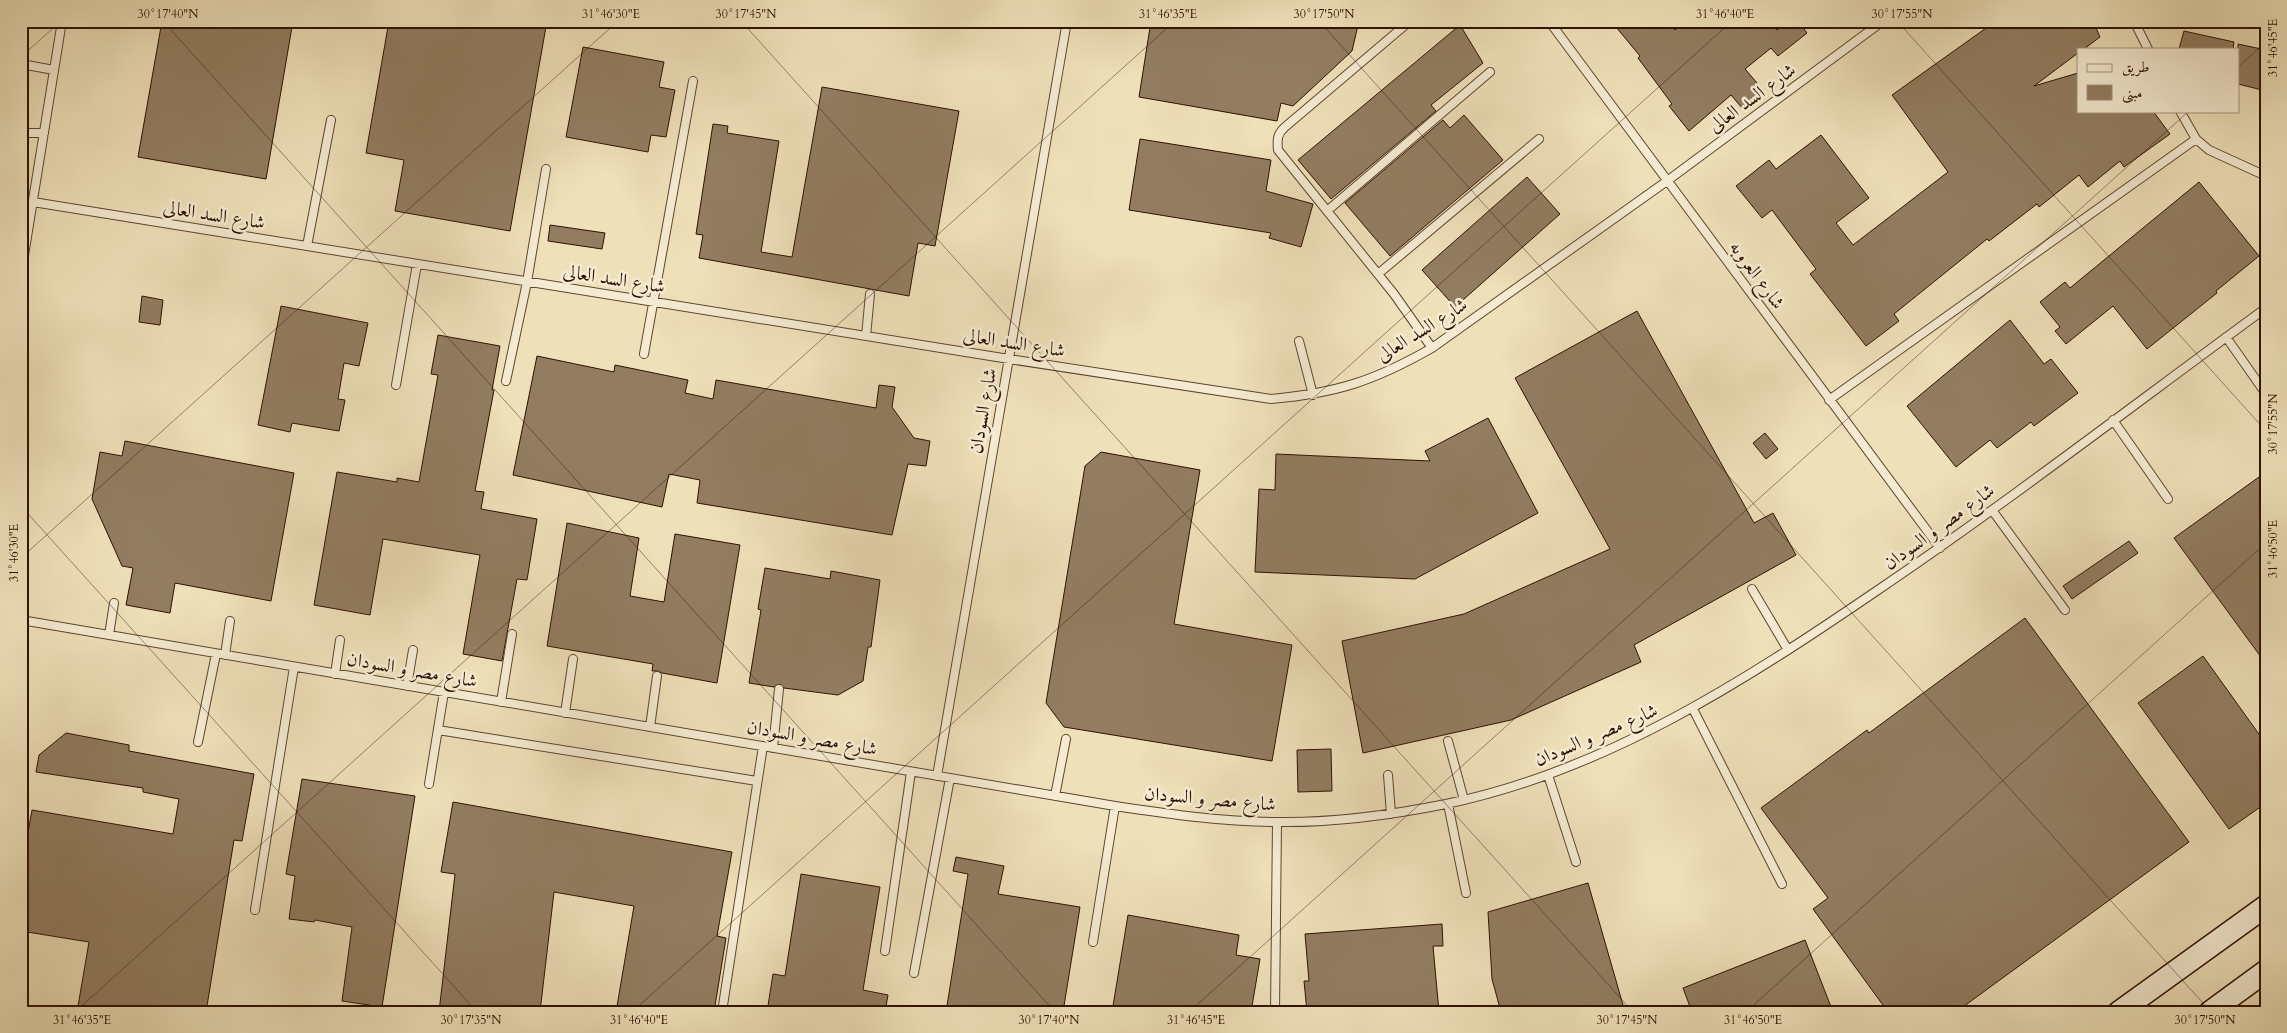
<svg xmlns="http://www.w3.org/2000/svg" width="2287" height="1033" font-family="Cardo,Amiri,serif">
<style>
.building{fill:#927d61;stroke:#2f1102}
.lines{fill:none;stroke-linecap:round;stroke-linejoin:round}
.lane-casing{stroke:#5f4530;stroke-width:10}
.secondary-casing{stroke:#2f1102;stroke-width:24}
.lane{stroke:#f4ebd2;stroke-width:8}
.secondary{stroke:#f4ebd2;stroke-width:21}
.ticks{fill:none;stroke:#2f1102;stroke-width:1;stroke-opacity:0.45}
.labels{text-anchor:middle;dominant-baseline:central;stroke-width:5;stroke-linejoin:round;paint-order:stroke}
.street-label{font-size:19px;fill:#2f1102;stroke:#f4ebd2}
.neatline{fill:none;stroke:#2f1102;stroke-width:2}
.ticks-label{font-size:12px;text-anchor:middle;fill:#2f1102}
</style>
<rect width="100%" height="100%" fill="#eee0b9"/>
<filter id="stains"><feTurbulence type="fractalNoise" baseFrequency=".004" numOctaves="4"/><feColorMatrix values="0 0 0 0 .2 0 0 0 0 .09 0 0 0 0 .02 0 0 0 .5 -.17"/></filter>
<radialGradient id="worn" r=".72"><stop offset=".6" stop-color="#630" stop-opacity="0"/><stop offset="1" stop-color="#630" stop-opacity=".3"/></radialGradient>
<path class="building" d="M162,21H293L266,179L138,157Z
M389,21L428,26L429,21H547L510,231L395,211L404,160L366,153Z
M1151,21H1359L1352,51L1293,106L1281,103L1277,121L1139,97Z
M1611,21H1667L1675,30L1685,21H1770L1777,30L1788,21H1798L1807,33L1778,56L1771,48L1745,69L1764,91L1743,109L1731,95L1689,131L1669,106L1672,104L1638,58L1640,56Z
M1996,21H2093L2100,37L2084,49H2078V53L2034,86L2078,73V111H2153L2170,134L2124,167L2120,161L2088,187L2079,175L2039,207L2037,204L1989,241L1987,239L1894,314L1899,321L1866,346L1810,274L1816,269L1772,210L1762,218L1736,186L1769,160L1776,169L1821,135L1869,198L1836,223L1853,245L1948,172L1892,95Z
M1460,25L1483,63L1431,105L1436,111L1331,199L1298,160Z
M2184,31L2234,42L2233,49H2179Z
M2238,44L2266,50V91L2238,84Z
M583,47L664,62L659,87L675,90L666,137L651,135L648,152L566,137Z
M822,87L959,111L935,246L918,243L909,296L699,258L703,235L696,234L713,124L728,126L727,133L779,141L761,252L792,257Z
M1464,115L1503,160L1390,256L1345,203L1443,120L1450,128Z
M1140,139L1271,160L1266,191L1313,204L1301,247L1269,238L1271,233L1129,210Z
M1527,177L1560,214L1455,307L1422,270Z
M2199,182L2259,256L2216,291L2217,293L2147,349L2113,306L2066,344L2055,331L2060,327L2040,302L2065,282L2070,288Z
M550,225L605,233L602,249L548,241Z
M142,296L163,300L160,325L139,322Z
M281,306L368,323L359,366L344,363L338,399L345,400L339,431L292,423L290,432L258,425Z
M1637,311L1754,523L1773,513L1796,555L1634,645L1641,662L1511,720L1363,753L1342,641L1464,614L1610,549L1515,378Z
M2010,320L2044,364L2051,359L2078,393L2034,426L2031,422L1997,448L1990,440L1956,467L1907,406Z
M438,335L500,346L492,390H494L475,491L484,492L481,509L537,519L527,580L517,579L502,661L463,654L480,555L383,539L370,615L314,605L337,472L397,482V478L419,482L438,375L431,374Z
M537,356L614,372L615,365L688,380L685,393L713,399L716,380L876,408L879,385L895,387L892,407L914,438L930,441L926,466L908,464L892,535L697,503L700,480L669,474L662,507L513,475Z
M1488,418L1538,513L1415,579L1255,572L1259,489L1275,490L1276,454L1430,461L1425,451Z
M1765,433L1778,449L1766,459L1753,443Z
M125,441L294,473L271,601L175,583L170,613L126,605L133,568L122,566L92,499L100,452L122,456Z
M1101,452L1200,470L1174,624L1292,645L1272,761L1064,727L1046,703L1085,466Z
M2266,472V664L2174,538Z
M567,523L639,538L630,596L664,602L675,534L740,545L717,683L662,673L658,671H652L653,664L547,646Z
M2129,541L2138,553L2072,599L2063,586Z
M765,568L830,579L831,571L880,580L871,647H868L863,681L838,695L784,688L780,684L774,687L749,683L761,610L758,609Z
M2025,618L2189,842L1956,1012H1888L1813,909L1828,898L1761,808L1867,730L1869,733Z
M2203,656L2266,744V803L2229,829L2138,703Z
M66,733L129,745V751L254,774L242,841L234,840L206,1012H77L89,942L21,931V872L32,810L173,834L179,799L143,792V788L36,772L39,755Z
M1331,749L1332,791L1298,792L1297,750Z
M302,779L415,796L382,1007L342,1001L352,927L315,920L314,922L289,919L295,876L286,874Z
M453,802L732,852L717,936L726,938L714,1012H616L634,906L554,892L540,1012H439L455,874L441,872Z
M956,857L1004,866L998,894L1080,907L1063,1012H946L968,874L953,871Z
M801,874L880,887L863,990L888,995L885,1012H767L773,974L785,976Z
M1588,883L1625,1012H1501L1492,979L1488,912Z
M1128,915L1239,935L1236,955L1260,959L1251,1012H1112Z
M1442,924L1443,946H1433L1439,1012H1307L1304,981H1309L1305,934Z
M1805,940L1833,1012H1692L1683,988Z"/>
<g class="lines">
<defs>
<path id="lane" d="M1410,21L1285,127C1277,134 1277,140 1278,150L1394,294L1432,348
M1549,21L1940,548
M2134,21L2148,49
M21,64L54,70
M2180,111L2196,139L2209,150L2266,176
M21,133H44
M33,202L1009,359L1271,399C1337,393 1374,381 1432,348L1667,181L1883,21
M1327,211L1490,72
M307,246L331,120
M21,274L62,21
M1378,274L1539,139
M866,336L870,294
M2226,337L2266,394
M1299,341L1313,395
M644,354L693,81
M506,381L527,282L546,169
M396,385L417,264
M1829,400L2196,139
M2113,420L2168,499
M1992,510L2065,610
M1752,589L1788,650
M21,620L1115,806C1169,814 1223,822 1277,822C1333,823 1391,815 1446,804C1605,771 1743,682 1875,592C2008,502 2136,403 2266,308
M109,635L114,603
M225,655L230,621
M335,674L340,640
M407,686L413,650
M501,702L512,634
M1693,709L1782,884
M565,713L573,659
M650,727L657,676
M438,730L757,781
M1448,741L1464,800
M198,742L216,654
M773,748L779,689
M1388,775L1391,814
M1548,775L1576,862
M937,776L1067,21
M429,784L444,692
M1055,796L1066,739
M1448,804L1466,893
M255,910L294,667
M1093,942L1115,806
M885,951L911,772
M914,973L950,778
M722,1012L763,746
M1275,1012L1277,822"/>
<path id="secondary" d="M2119,1012L2266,906
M2210,1012L2266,971"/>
</defs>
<use href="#lane" class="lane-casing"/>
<use href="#secondary" class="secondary-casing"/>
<use href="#lane" class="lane"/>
<use href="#secondary" class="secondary"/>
</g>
<path class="ticks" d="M163,21L1055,1012M741,21L1633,1012M1319,21L2211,1012M1897,21L2266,431M21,57L61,21M2238,67L2266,42M21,506L477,1012M21,558L618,21M75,1012L1175,21M632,1012L1732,21M1189,1012L2189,111M1746,1012L2266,543"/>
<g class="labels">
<g class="street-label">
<text transform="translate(1752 98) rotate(-36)">شارع السد العالى</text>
<text transform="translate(214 215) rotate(9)">شارع السد العالى</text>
<text transform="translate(1757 275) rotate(54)">شارع العروبه</text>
<text transform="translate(614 279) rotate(9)">شارع السد العالى</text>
<text transform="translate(1422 330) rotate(-32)">شارع السد العالى</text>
<text transform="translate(1014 343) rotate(9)">شارع السد العالى</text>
<text transform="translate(983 411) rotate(-80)">شارع السودان</text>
<text transform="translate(1939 527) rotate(-36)">شارع مصر و السودان</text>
<text transform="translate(412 670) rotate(10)">شارع مصر و السودان</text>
<text transform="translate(1596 735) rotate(-23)">شارع مصر و السودان</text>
<text transform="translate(812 738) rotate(10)">شارع مصر و السودان</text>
<text transform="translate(1210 799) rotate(5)">شارع مصر و السودان</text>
</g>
</g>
<rect width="2287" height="1033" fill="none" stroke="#eee0b9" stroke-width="55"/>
<rect x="2077" y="48" width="162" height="65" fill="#f4ebd2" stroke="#a5947f"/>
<rect x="2087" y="64" width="25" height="8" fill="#f4ebd2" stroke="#a5947f"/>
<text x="2122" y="72" font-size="15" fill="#2f1102">طريق</text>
<rect x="2087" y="85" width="25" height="15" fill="#927d61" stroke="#a5947f"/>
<text x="2122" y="98" font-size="15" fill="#2f1102">مبنى</text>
<rect x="28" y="28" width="2232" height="978" class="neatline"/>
<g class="ticks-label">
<text x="168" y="18">30°17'40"N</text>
<text x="611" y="18">31°46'30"E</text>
<text x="746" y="18">30°17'45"N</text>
<text x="1168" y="18">31°46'35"E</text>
<text x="1324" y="18">30°17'50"N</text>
<text x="1725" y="18">31°46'40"E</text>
<text x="1902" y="18">30°17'55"N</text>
<text transform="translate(2273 48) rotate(-90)" y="4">31°46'45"E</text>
<text transform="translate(2273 424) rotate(-90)" y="4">30°17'55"N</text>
<text transform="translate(2273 549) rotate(-90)" y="4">31°46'50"E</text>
<text transform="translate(14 553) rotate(-90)" y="4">31°46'30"E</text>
<text x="82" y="1024">31°46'35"E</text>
<text x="471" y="1024">30°17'35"N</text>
<text x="639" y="1024">31°46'40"E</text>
<text x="1049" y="1024">30°17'40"N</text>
<text x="1196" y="1024">31°46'45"E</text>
<text x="1627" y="1024">30°17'45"N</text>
<text x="1753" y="1024">31°46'50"E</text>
<text x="2205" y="1024">30°17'50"N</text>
</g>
<rect width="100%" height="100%" filter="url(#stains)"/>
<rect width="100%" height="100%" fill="url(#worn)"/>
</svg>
